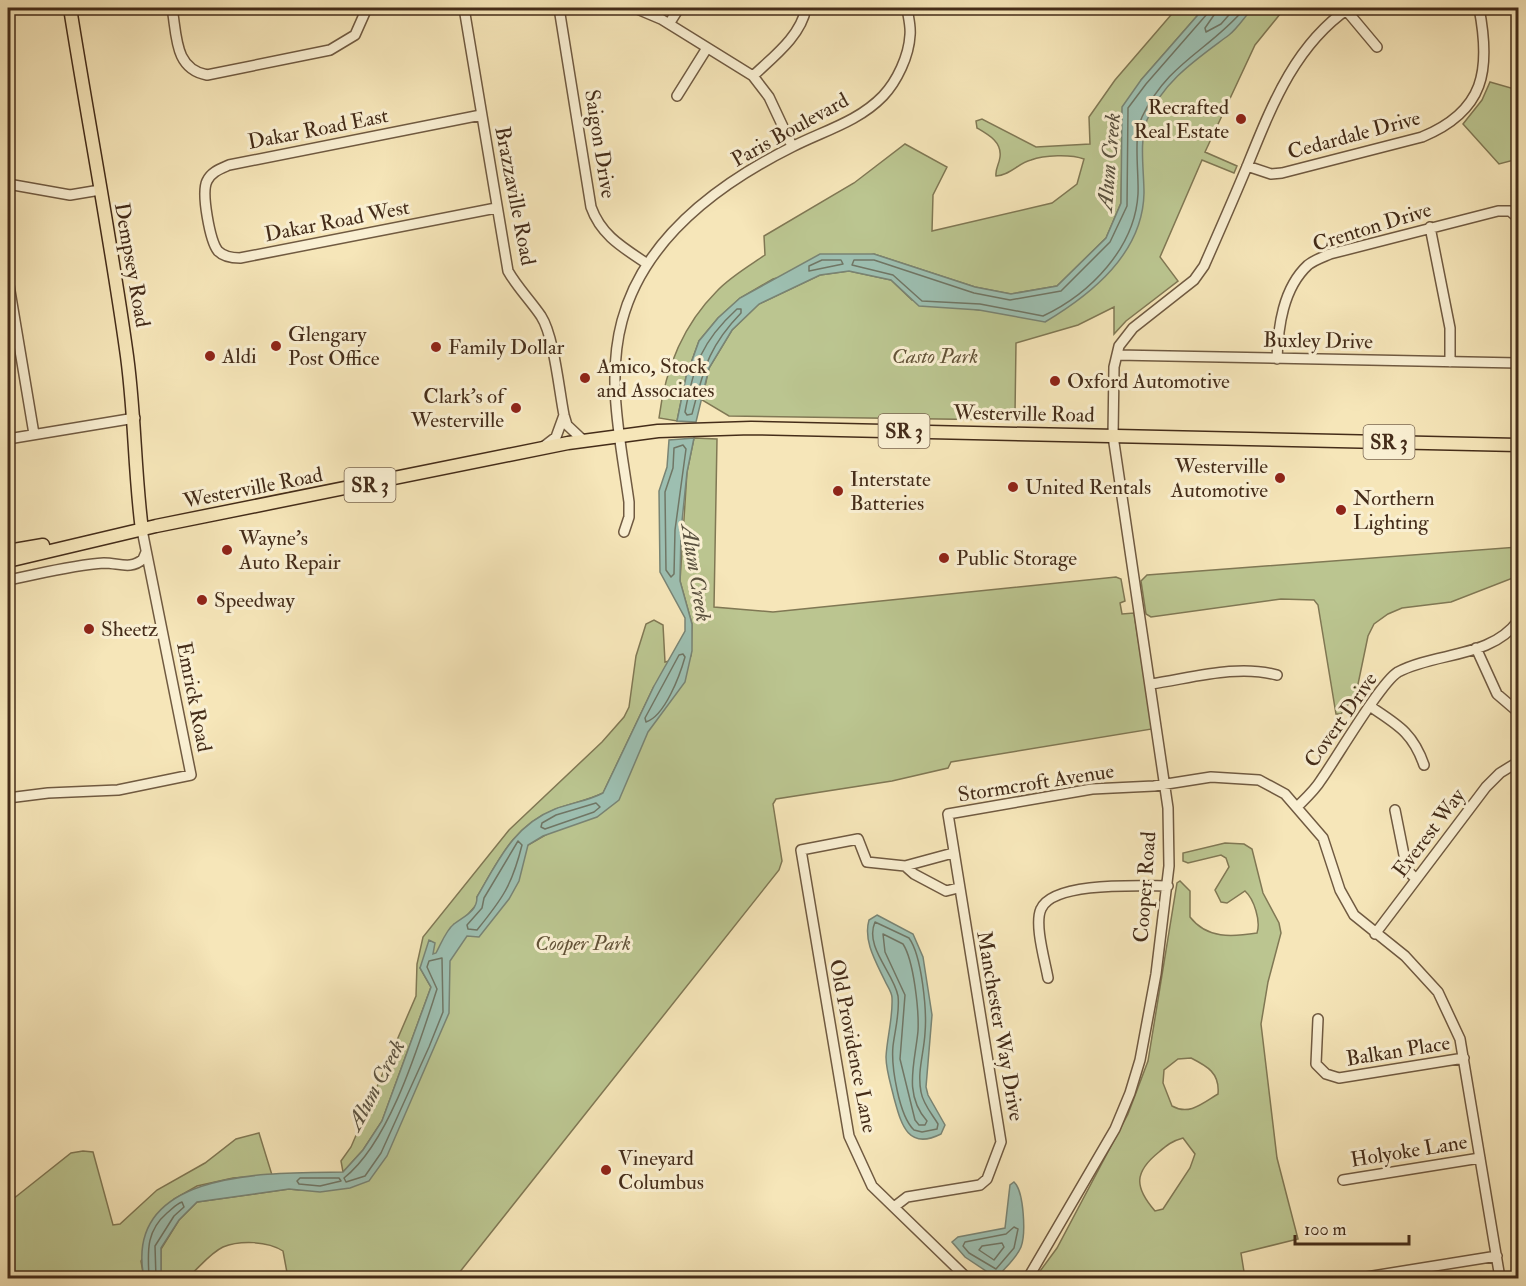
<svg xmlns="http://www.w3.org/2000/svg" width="1526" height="1286" font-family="'IM FELL Double Pica',serif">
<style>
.green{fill:#bbc590;stroke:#807854;stroke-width:1.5;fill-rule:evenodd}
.water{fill:#9dbfb1;stroke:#798474;stroke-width:1.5}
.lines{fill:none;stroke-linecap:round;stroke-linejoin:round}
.shore{stroke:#707665;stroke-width:1.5}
.minor-casing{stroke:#705a41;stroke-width:12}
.major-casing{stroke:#442c19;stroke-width:15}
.minor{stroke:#f9efd2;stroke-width:9}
.major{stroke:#f6e6b9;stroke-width:12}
.poi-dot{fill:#8f2418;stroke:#f9efd2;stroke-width:2}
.labels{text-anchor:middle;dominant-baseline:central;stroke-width:6;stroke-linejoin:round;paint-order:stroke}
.shield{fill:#f9efd2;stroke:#7a6650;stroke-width:1.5}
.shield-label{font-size:20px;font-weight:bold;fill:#442c19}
.poi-label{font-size:21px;fill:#442c19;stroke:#f9efd2;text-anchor:start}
.street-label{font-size:21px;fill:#442c19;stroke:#f9efd2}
.park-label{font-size:21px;font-style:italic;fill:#625237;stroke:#f9efd2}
.water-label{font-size:22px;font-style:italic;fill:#5a513f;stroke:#f9efd2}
</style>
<rect width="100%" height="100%" fill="#f6e6b9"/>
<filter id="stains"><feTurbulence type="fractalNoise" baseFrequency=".00333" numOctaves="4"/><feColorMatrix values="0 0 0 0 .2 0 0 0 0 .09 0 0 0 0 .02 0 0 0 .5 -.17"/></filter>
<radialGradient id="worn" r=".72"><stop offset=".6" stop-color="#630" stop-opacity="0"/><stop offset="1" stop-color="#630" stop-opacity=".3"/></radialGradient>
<path class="green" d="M1177,8H1204L1141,80L1122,158L1121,203L1106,238L1057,286L1011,294L975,287L874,254L773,279L740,298L718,318L699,341L686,377L677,421L659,418C665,370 682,326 717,291C730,277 749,266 765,255L764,236L854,183L905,144L947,167L933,195L932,231L1052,203L1077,184L1084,159C1071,154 1044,155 1031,160C1018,163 1011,175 996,176C995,169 999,165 1000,157C1002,142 989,135 977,128L976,121L982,119L1036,147L1090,144L1089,117L1115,80Z
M1230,8H1285L1255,45L1205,152L1237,166L1234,173L1202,160L1160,257L1178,281L1126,321L1114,334V307L1078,325L1016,343L1015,414L1009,420L729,416L702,400L709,368L732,330L759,304L820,275L849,271L891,280L912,300L979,310L1091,279L1129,194L1124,129Z
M1490,82L1518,90V159L1499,164L1463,124L1482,100Z
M694,438L717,439L714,607L773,612L1116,577L1121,579L1125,601L1120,603L1122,614L1134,613L1152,729L951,762L948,768L892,781L776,799L773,804L782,861L779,870L455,1278H288L283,1251C268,1241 240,1240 223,1247C210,1253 198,1269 187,1278H161V1249L179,1220L197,1202L289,1189L299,1190L365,1174L432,991L463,930L528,845L603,802L654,686L603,793C587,801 570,803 554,810C512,827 499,860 477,897V904L463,920L454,924L437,953L420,968L431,987L382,1121L363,1150L343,1172L341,1161L351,1147L416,996L417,964L423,937L509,830L602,742L624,717L629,707L636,656L646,624L654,620L663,625L665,662L691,656L692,624L680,581L687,472Z
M1518,547V576L1451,602L1402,608L1388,614L1374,624L1368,636L1356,694L1341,714H1336L1318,605L1314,600L1281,599L1151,617L1146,614L1141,581L1147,575Z
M1225,843L1244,844L1252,849L1263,893L1279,923L1281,933L1268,982L1261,1024L1277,1158L1298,1239L1241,1253L1245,1278H1035L1057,1248L1128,1114L1148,1061L1177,883L1180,881L1190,891V917C1207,939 1232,937 1257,933C1261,921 1254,899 1245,891L1227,903L1221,902L1215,890L1229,867L1226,858L1221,855L1188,863L1183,861V853ZM1191,1058C1207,1066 1220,1073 1218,1094C1203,1103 1189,1116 1172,1106L1163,1083L1164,1070L1178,1059ZM1183,1138L1195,1154L1190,1168L1163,1209L1155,1211C1134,1187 1134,1172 1159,1152C1167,1145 1172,1141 1183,1138Z
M259,1133L272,1175L233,1178L197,1186L174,1199L141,1261L144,1278H8V1203L71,1153L83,1151L93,1152L113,1225L120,1224L157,1190L205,1163L236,1139Z"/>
<path class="water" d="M1204,8H1253C1245,16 1238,28 1229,35C1197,59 1163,81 1147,120C1139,141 1144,171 1144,193C1143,253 1092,294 1045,322L979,310L919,306L891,280L849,271L820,275L759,304L732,330L709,368L696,422L677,421L686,377L699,341L718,318L740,298L820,254H874L975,287L1011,294L1057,286L1106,238L1121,203L1122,107L1141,80Z
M694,438L687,472L681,531L680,581L692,624V651L685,682L648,732L619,800L597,817L543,836L528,845L519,881L509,899L479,937L467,936L450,961L449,1013L387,1156L369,1181L350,1188L320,1192L289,1189L197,1202L179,1220L161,1248V1278H144C122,1168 272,1173 343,1172L363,1150L382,1121L431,987L420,968L429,940L435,943L433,954L436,953C441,944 446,930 454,924C464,916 477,912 477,897C498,861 514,825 555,809C571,803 588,801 603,793L654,686L685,631V618L660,572L659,491L667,467L669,440Z
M877,915L913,934L923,957L932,1015L926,1087L928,1095L945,1125L941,1134C907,1151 901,1123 894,1098C891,1085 886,1070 886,1057C887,1037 893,1018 892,998C892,992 887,986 885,981C876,962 863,941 869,920Z
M1014,1182C1024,1191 1026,1234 1021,1247C1017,1257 1007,1266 1000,1274L992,1275L965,1257L952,1242L958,1237L1005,1228L1010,1185Z"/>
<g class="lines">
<path class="shore" d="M1208,8L1207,14L1146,84L1128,108L1127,206L1110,242L1061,291L1010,300L974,293L874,260H854L852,265L893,275L922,301L980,304L1043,316C1090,294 1135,248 1138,194C1139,173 1133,136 1142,117C1168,62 1210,50 1245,8
M1216,8L1214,15L1205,28L1206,32L1221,24L1235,8
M822,260H841L843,264L809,271V266Z
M737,309H741V313C708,347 704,369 692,414L687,415L685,412C694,365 701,342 737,309Z
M683,445L686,449L675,530L674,574L671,577L666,570L665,492L673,468L674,448Z
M683,654L685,657C680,675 665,716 646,722L645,718L679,655Z
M596,803L600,807L594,812L545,829L541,827L542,823L556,815Z
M518,841L522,845C512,885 503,898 477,930L468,929L467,925L482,908L484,898Z
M875,922L909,938C922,956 927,1011 925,1033C924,1053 917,1071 921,1092C923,1104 932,1114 938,1124L937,1129L922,1132L914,1130C899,1116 891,1066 893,1046C895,1030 900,1012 898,996C894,973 864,947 875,922Z
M883,934L903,944C914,961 919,1011 918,1031C915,1063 903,1094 927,1121L925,1125H919L915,1120L900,1059L905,995L885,952Z
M442,958L443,1012L429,1047L381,1153L365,1176L346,1182L344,1178C390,1142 419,1044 437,989L427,967L429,961Z
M300,1178H339L341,1181L320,1186L299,1184L297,1181Z
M1014,1227L1018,1229L1014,1248L996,1269L969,1253L963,1246L965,1242L1006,1234Z
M1002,1243L1004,1247L994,1260L979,1250L982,1246Z
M149,1278C148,1253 145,1232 167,1213C172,1209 176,1204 182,1202L184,1207L174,1216L155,1246L156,1278"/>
<defs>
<path id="minor" d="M172,8C177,35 174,69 207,75L330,50L355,35L367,8
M464,8L508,271C517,287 530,300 541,316C554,336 559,390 564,415L567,425L584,441
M559,8L591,207C601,235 622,247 646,263
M635,8L661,19L753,76L769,97L792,146
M1346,10L1377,47
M669,24L679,8
M753,76C773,57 801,36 806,8
M677,96L707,48
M481,115L229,165C220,169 211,172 207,181C201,193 210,241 218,251C224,257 232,258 240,258L496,208
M1247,166L1271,174L1282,173L1422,137C1485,111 1491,70 1479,8
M8,184L70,195L100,190
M1430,227L1450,328V362
M8,279L34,434
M1117,355L1518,363
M1277,359C1278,327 1283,288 1308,265C1314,260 1323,257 1330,254L1498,211H1510L1518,218
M8,439L135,418
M543,447L556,437L564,415
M624,532L629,517V502C621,443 606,380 622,321C644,238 718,184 792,147C823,131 858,122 883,96C897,81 909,56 910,35C911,26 908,16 907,8
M8,580C39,574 72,565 104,563C119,563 131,570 143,559L146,552
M1476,648L1497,694L1518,712
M1151,684C1192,678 1237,664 1277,675
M1371,707C1398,725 1413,733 1424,765
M8,798L48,793L118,790L191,775L142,530
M1297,807C1305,799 1315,790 1321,780C1336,759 1381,682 1398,672C1436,652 1491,658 1518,621
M1395,810L1407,870L1416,879
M953,853L905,866L867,862L858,839L801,850L849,1136L872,1186L967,1278
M905,866L914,874L946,891L958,888
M1375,934L1486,787L1500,773L1518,762
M1048,978C1045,961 1034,924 1041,909C1053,881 1141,886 1168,886
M1318,1019L1316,1064L1326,1074L1339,1078L1464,1058
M1343,1180L1480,1158
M894,1207L907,1197L980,1185L987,1179L1001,1142L948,814L1092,789L1154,786L1211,777L1259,780L1285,794L1323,838L1340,890L1354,915L1405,956L1438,992L1460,1039L1500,1278
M1028,1278L1115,1129L1130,1093L1140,1060L1156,974L1169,866L1168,808L1113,436L1114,367L1119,346L1133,328L1194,280L1204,266C1219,232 1234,198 1248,164C1272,105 1295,45 1349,8
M1360,1278L1497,1256"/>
<path id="major" d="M70,8C88,121 110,235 126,349C135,409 134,469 142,530
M8,551L43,545
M8,561L156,526L568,443L658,431L751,428L1518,445"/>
</defs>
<use href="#minor" class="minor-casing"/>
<use href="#major" class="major-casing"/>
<use href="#minor" class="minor"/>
<use href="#major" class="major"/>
</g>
<g class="poi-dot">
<circle cx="1241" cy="119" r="6"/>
<circle cx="276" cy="346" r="6"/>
<circle cx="436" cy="347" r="6"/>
<circle cx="210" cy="356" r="6"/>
<circle cx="585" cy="378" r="6"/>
<circle cx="1055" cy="381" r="6"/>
<circle cx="516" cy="408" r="6"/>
<circle cx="1280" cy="478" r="6"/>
<circle cx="1013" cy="487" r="6"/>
<circle cx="838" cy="491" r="6"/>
<circle cx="1341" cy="510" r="6"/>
<circle cx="227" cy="550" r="6"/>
<circle cx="944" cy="558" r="6"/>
<circle cx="202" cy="600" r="6"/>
<circle cx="89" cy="629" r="6"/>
<circle cx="606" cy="1170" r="6"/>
</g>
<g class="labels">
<g class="shield">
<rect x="878.5" y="414" width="51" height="34" rx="4.5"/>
<rect x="1363.5" y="425" width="51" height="34" rx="4.5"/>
<rect x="344.5" y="468" width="51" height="34" rx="4.5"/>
</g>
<g class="shield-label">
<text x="904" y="431">SR 3</text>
<text x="1389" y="442">SR 3</text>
<text x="370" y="485">SR 3</text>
</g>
<g class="poi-label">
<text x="1229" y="107" text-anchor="end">Recrafted<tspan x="1229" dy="24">Real Estate</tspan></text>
<text x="288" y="334">Glengary<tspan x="288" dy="24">Post Office</tspan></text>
<text x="448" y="347">Family Dollar</text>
<text x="222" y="356">Aldi</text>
<text x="597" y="366">Amico, Stock<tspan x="597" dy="24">and Associates</tspan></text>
<text x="1067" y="381">Oxford Automotive</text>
<text x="504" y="396" text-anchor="end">Clark's of<tspan x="504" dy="24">Westerville</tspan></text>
<text x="1268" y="466" text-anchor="end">Westerville<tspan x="1268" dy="24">Automotive</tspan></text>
<text x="850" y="479">Interstate<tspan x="850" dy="24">Batteries</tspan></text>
<text x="1025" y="487">United Rentals</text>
<text x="1353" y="498">Northern<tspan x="1353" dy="24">Lighting</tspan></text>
<text x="239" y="538">Wayne's<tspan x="239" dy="24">Auto Repair</tspan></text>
<text x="956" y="558">Public Storage</text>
<text x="214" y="600">Speedway</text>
<text x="101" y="629">Sheetz</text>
<text x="618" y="1158">Vineyard<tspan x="618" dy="24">Columbus</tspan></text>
</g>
<g class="street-label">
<text transform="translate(318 129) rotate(-11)">Dakar Road East</text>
<text transform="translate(790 130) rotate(-29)">Paris Boulevard</text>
<text transform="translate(1354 135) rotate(-15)">Cedardale Drive</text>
<text transform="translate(600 144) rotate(81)">Saigon Drive</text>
<text transform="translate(515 196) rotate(79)">Brazzaville Road</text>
<text transform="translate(337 221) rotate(-11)">Dakar Road West</text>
<text transform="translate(1372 227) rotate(-17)">Crenton Drive</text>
<text transform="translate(132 265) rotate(80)">Dempsey Road</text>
<text transform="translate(1318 341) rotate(1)">Buxley Drive</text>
<text transform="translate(1024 414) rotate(1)">Westerville Road</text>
<text transform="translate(253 488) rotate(-11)">Westerville Road</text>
<text transform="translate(194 697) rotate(79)">Emrick Road</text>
<text transform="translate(1341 720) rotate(-55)">Covert Drive</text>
<text transform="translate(1036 783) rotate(-9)">Stormcroft Avenue</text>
<text transform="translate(1429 833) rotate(-53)">Everest Way</text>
<text transform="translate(1145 887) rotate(-86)">Cooper Road</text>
<text transform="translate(1000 1026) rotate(80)">Manchester Way Drive</text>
<text transform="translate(853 1046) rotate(79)">Old Providence Lane</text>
<text transform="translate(1398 1051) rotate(-9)">Balkan Place</text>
<text transform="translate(1409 1151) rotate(-9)">Holyoke Lane</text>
</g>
<g class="park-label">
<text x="935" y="356">Casto Park</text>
<text x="583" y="943">Cooper Park</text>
</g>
<g class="water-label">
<text transform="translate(1109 162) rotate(-85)">Alum Creek</text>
<text transform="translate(696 573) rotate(81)">Alum Creek</text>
<text transform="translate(376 1085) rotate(-62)">Alum Creek</text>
</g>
</g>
<rect width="1526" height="1286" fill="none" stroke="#f6e6b9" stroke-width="30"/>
<rect x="9" y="9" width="1508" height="1268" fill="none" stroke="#442c19" stroke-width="3"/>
<rect x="15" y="15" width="1496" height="1256" fill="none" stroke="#442c19" stroke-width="1.5"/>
<path d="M1295 1235v9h114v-9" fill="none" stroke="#442c19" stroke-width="3"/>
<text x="1304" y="1235" font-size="18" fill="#442c19" stroke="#f9efd2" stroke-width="4.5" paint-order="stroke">100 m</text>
<rect width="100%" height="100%" filter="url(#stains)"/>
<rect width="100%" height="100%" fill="url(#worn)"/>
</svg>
